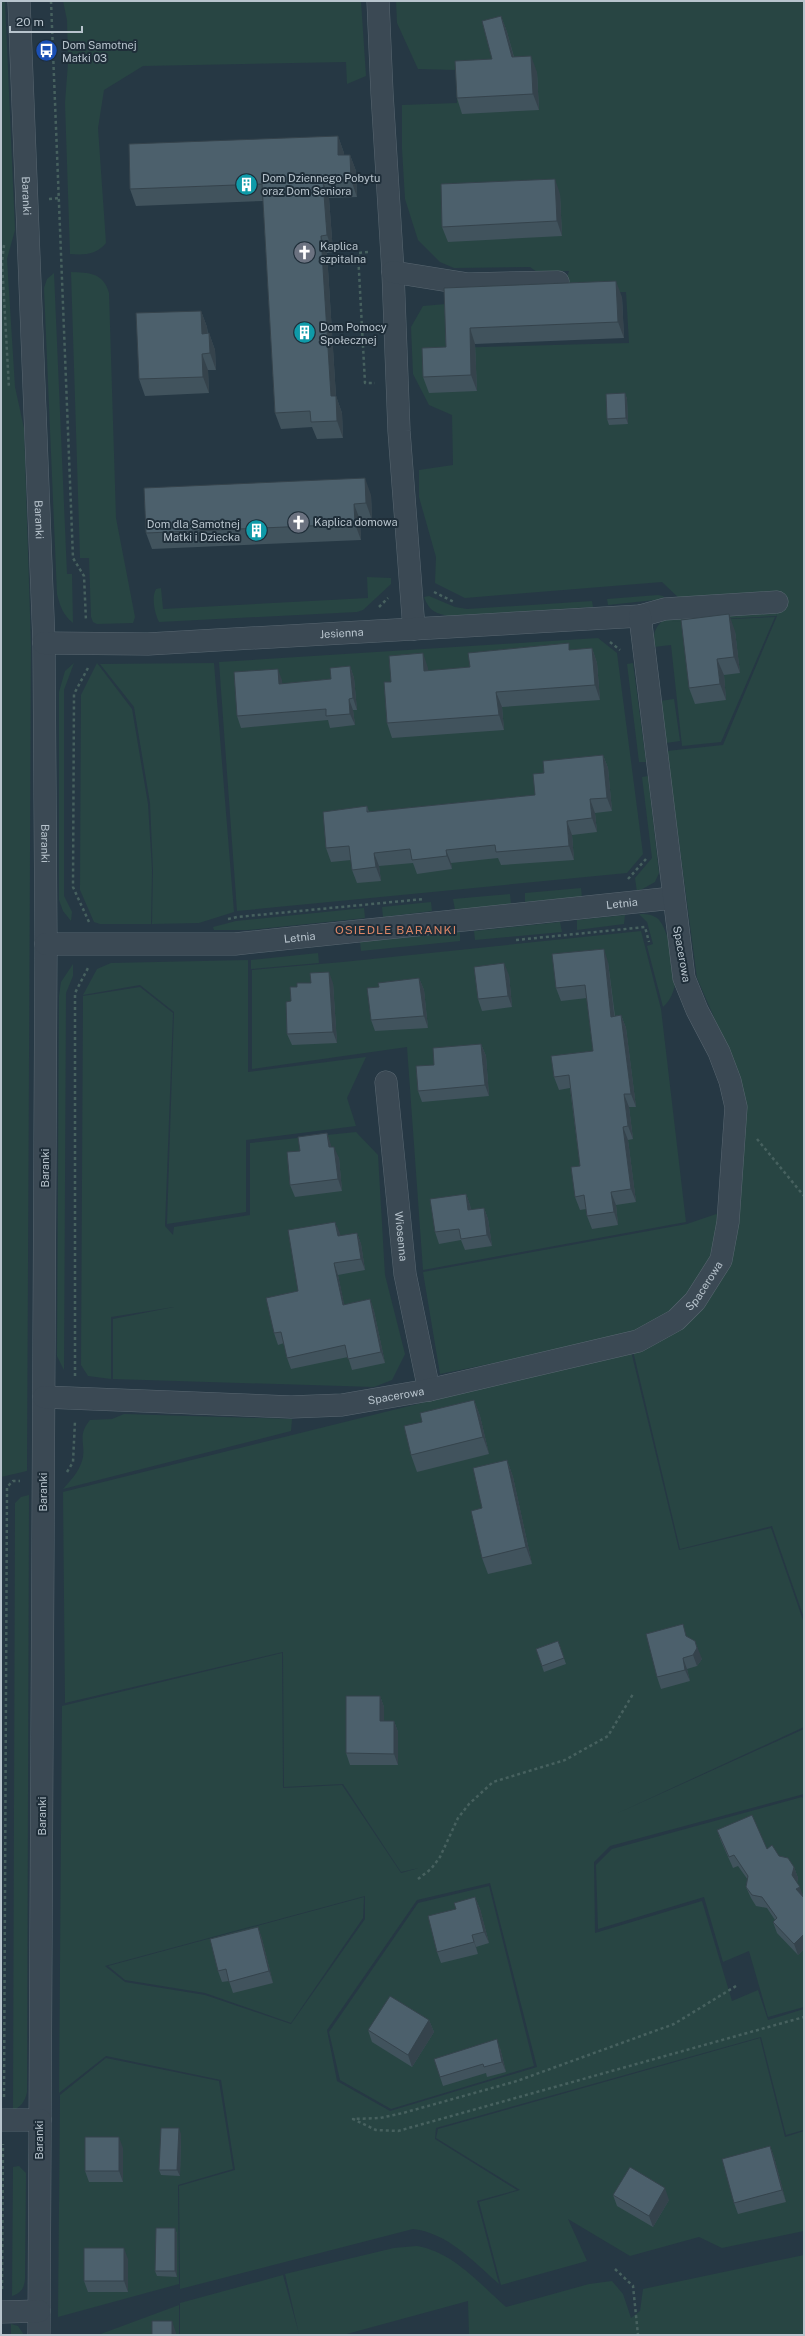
<svg xmlns="http://www.w3.org/2000/svg" width="805" height="2336" font-family="'Public Sans',sans-serif">
<style>
.green{fill:#284543;fill-rule:evenodd}
.lines{fill:none;stroke-linecap:round;stroke-linejoin:round}
.minor-casing{stroke:#596771;stroke-width:23}
.path{stroke:#47615f;stroke-width:2.5;stroke-dasharray:3 3;stroke-linecap:butt}
.minor{stroke:#3b4954;stroke-width:22}
.wall{fill:#41535d}
.shaded-wall{fill:#35434c}
.building{fill:#4c606c;stroke:#35434c}
.labels{text-anchor:middle;dominant-baseline:central;stroke-width:4;stroke-linejoin:round;paint-order:stroke}
.poi-label{font-size:11px;fill:#b8c4cd;stroke:#1f2e39;text-anchor:start}
.street-label{font-size:11px;fill:#b8c4cd;stroke:#1f2e39}
.neighbourhood-label{font-size:12px;letter-spacing:1px;fill:#da8566;stroke:#1f2e39}
</style>
<rect width="100%" height="100%" fill="#263844"/>
<path class="green" d="M1,1H5L15,230L7,259L15,387L24,428L31,646L27,1471L1,1477Z
M63,1H361L366,76L347,84L346,62L143,66L104,90L98,128L106,243C96,255 84,255 70,254L65,103L68,63L67,20Z
M396,1H804V1618L772,1526L680,1549L633,1351L718,1285L737,1070L697,978L667,751L723,745L777,616L668,622L775,617L721,742L682,746L671,645L654,647C652,634 656,624 667,618L776,611L777,616V597L683,602L662,582L465,598L435,583L436,557L419,497V470L453,465L452,415L429,405L413,374L411,327L423,306L446,304L448,348L629,343L626,292H581L566,280L569,271L537,272L530,267L454,268L440,262L418,240L405,199L402,149V105L457,103L456,70L418,69L397,23Z
M71,272C89,273 103,272 109,293L116,518L135,617L133,623L97,624L93,622L91,617L89,558H80Z
M54,273L67,574H72L73,623C63,615 60,606 57,594L44,288L47,279Z
M367,577L391,578V584L363,610L357,612L159,622C155,614 151,598 156,589L161,588L163,609L368,598Z
M658,595L663,596L667,601L655,600L608,605L607,599Z
M429,596L455,607L467,609L592,601L593,607L448,616C434,613 429,610 424,597Z
M598,638L617,653L643,854L627,873L237,911L219,662Z
M74,663L64,690V896L72,912L71,921L63,911L59,900V692L65,671Z
M97,663L132,709L148,804L152,870L151,924H100L94,922L80,890L81,695Z
M214,663L234,912L199,923L152,924L153,870L150,803L134,707L100,664Z
M633,663L646,762H639L627,664Z
M674,699L680,741L666,743L660,701Z
M648,776L659,873L655,882L637,892L635,878L652,858L642,777Z
M581,888L582,897L525,902V893Z
M510,894L511,904L455,910L453,899Z
M431,902L432,911L383,917L382,907Z
M364,908L365,918L248,930H214L213,927L236,921Z
M639,914C646,914 651,914 657,918C667,925 677,968 676,980C674,991 671,1000 663,1007L647,946L653,944L647,922Z
M625,915L624,924L577,930V920Z
M560,922L562,932L475,940L474,931Z
M641,931L661,1009L686,1222L423,1270L407,1047L252,1069V970L343,962Z
M460,932V941L361,951L360,942Z
M318,953L319,963L251,969V960Z
M248,960V1072L366,1057L347,1098L356,1126L246,1140V1212L167,1224L174,1012L140,985L83,995L97,969L111,963Z
M73,964V976L66,993L64,1370L57,1356L59,996L61,982Z
M140,987L173,1013L165,1226L173,1235L174,1227L250,1215V1143L356,1132L378,1155L385,1275L405,1354L392,1380L374,1387L113,1379V1319L174,1307L111,1317V1379L88,1376L81,1365L83,996Z
M722,1212L719,1241L689,1297L664,1318L627,1336L440,1374L423,1272L687,1224Z
M631,1351L679,1550L771,1528L804,1623V1727L618,1813L804,1729V1794L610,1846L594,1862L595,1933L702,1901L732,2001L758,1990L768,2020L804,2009V2130L786,2135L761,2037L436,2128L435,2139L517,2190L477,2201L499,2284C474,2262 448,2233 413,2229L180,2289L179,2186L235,2170L221,2080L106,2056L59,2093L62,1706L282,1653L283,1788L342,1785L401,1873L419,1868L401,1872L343,1784L284,1787L283,1652L65,1703L63,1492ZM490,1883L537,2067L390,2111L337,2081L327,2030L417,1900ZM365,1896V1919L291,2024L205,1995L125,1982L105,1966Z
M124,1414L292,1419L291,1431L63,1489C71,1480 78,1473 82,1461C87,1444 76,1437 90,1420L112,1419Z
M29,1495L27,2092C25,2102 21,2106 13,2111L15,1503L21,1497Z
M802,1797L804,1800V2007L768,2017L749,1951L723,1962L704,1897L598,1929L596,1865L612,1849Z
M489,1886L534,2066L391,2109L340,2080L329,2032L418,1903Z
M364,1897L363,1918L291,2023L205,1993L125,1980L108,1966Z
M760,2038L785,2137L804,2131V2231L722,2248L699,2237L630,2256L568,2219L587,2261L501,2285L479,2202L520,2190L436,2138L438,2129Z
M106,2058L219,2081L233,2169L178,2185L179,2284L58,2317L60,2095Z
M19,2166L26,2173L25,2279C24,2289 21,2293 12,2296L13,2167Z
M417,2246C453,2252 480,2284 506,2307L589,2284L612,2281L623,2294L631,2318L640,2311L643,2289L804,2255V2335H469L468,2301L343,2335H180V2303L283,2275L299,2334L285,2274L394,2248Z
M179,2305V2335H98Z
M11,2324L18,2326L24,2335H11Z"/>
<g class="lines">
<defs>
<g id="minor">
<path id="s1" d="M19,1L44,643L46,944L39,2335"/>
<path d="M378,1L382,93L393,272L399,431L414,629"/>
<path d="M393,272L468,284L558,282"/>
<path id="s2" d="M44,643L148,644L640,616L665,609L777,602"/>
<path id="s3" d="M46,944H235L673,898"/>
<path id="s4" d="M386,1082L405,1274L429,1390"/>
<path id="s5" d="M44,1397L291,1407L342,1405L429,1390L638,1341L676,1320L695,1301L721,1260L728,1222L736,1107L730,1081L719,1052L697,1010L684,978L640,616"/>
<path d="M1,2120H40"/>
<path d="M1,2312L39,2311"/>
</g>
</defs>
<use href="#minor" class="minor-casing"/>
<path class="path" d="M51,1L73,558L84,576L86,621
M49,199L59,198
M4,245L2,262L9,388
M368,252L358,253L365,383H375
M434,592L454,602
M379,607L388,598
M610,642L620,650
M628,879L646,859
M228,919L237,917L424,899
M89,922L73,887L74,694L89,666
M516,940L645,927L649,942
M757,1139L804,1196
M75,1376V993L89,966
M67,1472L73,1462L75,1421
M418,1879L431,1869L440,1857L458,1818L469,1804L493,1782L565,1760L608,1736L633,1694
M736,1986L674,2024L517,2081L403,2113L380,2118L353,2119L376,2130L398,2131L804,2017
M4,2097L7,1487L13,1481H20
M615,2269L633,2286L638,2335
M2,2289L3,2144"/>
<use href="#minor" class="minor"/>
</g>
<path class="wall" d="M501,16L507,32L514,57L537,72L539,110L462,114L457,98L492,59Z
M338,136L344,153V155H350L356,171L357,197L329,198L333,252L327,253L336,396L342,413L343,438L317,439L312,427L281,429L275,413L263,201L136,206L130,189Z
M560,194L562,236L448,242L442,227Z
M444,288L622,297L624,338L475,344L477,391L429,393L423,377L446,347Z
M201,311L207,327L208,334L209,333L215,350L216,370H208L209,393L145,396L139,379Z
M625,393L627,399L628,424L609,425L607,419Z
M371,495L372,520H360L361,540L152,549L146,533Z
M735,631L740,673L724,675L726,700L695,704L689,688Z
M592,648L597,663L600,700L502,707L504,730L392,738L387,723L391,682L428,668V671L470,667L571,650Z
M350,666L354,678L357,710H353L355,725L330,728L328,720L241,728L237,716L282,680V684L331,679Z
M603,755L608,768L612,811L595,813L597,832L572,835L574,860L501,865L498,858L451,863L452,869L417,874L413,863L379,866L381,881L357,883L352,870L351,860L331,862L326,848L367,806L369,812L535,795L544,773Z
M608,962L615,1016L621,1015L626,1028L636,1107H629L633,1139L628,1140L636,1202L616,1205L618,1225L592,1229L587,1216L586,1209L580,1210L575,1197L580,1166L570,1088L559,1090L554,1077L593,1051L587,998L561,1001L556,988Z
M509,975L512,1007L482,1011L478,999Z
M419,978L424,990L428,1028L375,1031L371,1020L379,987Z
M333,983L337,1043L292,1045L287,1034L291,1001L297,987Z
M481,1044L486,1056L489,1096L422,1102L418,1091Z
M327,1133L331,1147L339,1158L342,1191L295,1197L290,1185Z
M466,1194L470,1205L471,1210L484,1208L488,1219L492,1246L465,1250L461,1240L439,1244L435,1232Z
M335,1222L340,1236L357,1233L361,1244L365,1270L338,1275L344,1305L370,1299L374,1311L385,1363L352,1370L348,1357L291,1369L287,1358L284,1343L278,1345L274,1333L298,1291Z
M474,1400L480,1416L489,1454L417,1472L411,1455L422,1422Z
M507,1460L513,1477L532,1564L488,1574L482,1558V1508Z
M688,1637L702,1659L697,1666L687,1669L690,1681L661,1689L657,1677Z
M558,1641L566,1664L544,1672L536,1649Z
M380,1696L384,1707V1721H394L398,1732V1765H350L346,1753Z
M717,1830L767,1849L779,1856L794,1867L798,1878L797,1883L804,1898V1949L798,1955L777,1933L773,1922L775,1920L767,1908L756,1906L751,1898L746,1887L748,1880L738,1866L733,1868L721,1841Z
M475,1897L480,1909L489,1943L476,1947L478,1954L441,1963L437,1952L456,1909Z
M258,1927L262,1939L273,1983L233,1993L229,1981L222,1982L218,1971Z
M429,2020L434,2032L412,2067L372,2042L368,2030Z
M500,2048L506,2072L487,2077L486,2073L443,2086L440,2077Z
M181,2134L180,2176L161,2175L159,2170Z
M770,2146L774,2157L786,2202L738,2214L734,2203Z
M123,2148V2182H89L85,2171Z
M613,2195L669,2200L653,2227L617,2206Z
M175,2228L177,2234V2277L157,2276L155,2271Z
M128,2259V2292H88L84,2281Z"/>
<path class="shaded-wall" d="M501,16L507,32L518,73L512,57Z
M531,56L537,72L539,110L533,94Z
M338,136L344,153V172L338,155Z
M350,155L356,171L357,197L351,180Z
M555,179L560,194L562,236L557,221Z
M323,181L329,198L333,252L327,235Z
M321,236L327,253L337,413L331,396Z
M616,281L622,297L624,338L618,322Z
M201,311L207,327L208,350L202,334Z
M470,328L475,344L477,391L471,375Z
M209,333L215,350L216,370L210,353Z
M202,354L208,370L209,393L203,377Z
M625,393L627,399L628,424L626,418Z
M336,396L342,413L343,438L337,421Z
M365,478L371,495L372,520L366,503Z
M354,504L360,520L361,540L355,524Z
M729,614L735,631L740,673L734,657Z
M592,648L597,663L600,700L595,685Z
M423,653L428,668L429,686L424,671Z
M717,659L724,675L726,700L720,684Z
M350,666L354,678L357,710L353,698Z
M278,669L282,680L283,696L279,684Z
M496,692L502,707L504,730L499,715Z
M349,699L353,710L355,725L350,714Z
M603,755L608,768L612,811L607,798Z
M590,799L595,813L597,832L592,818Z
M567,821L572,835L574,860L569,846Z
M446,850L451,863L452,869L447,856Z
M374,853L379,866L381,881L376,867Z
M604,949L608,962L616,1030L611,1017Z
M504,963L509,975L512,1007L508,996Z
M329,972L333,983L337,1043L333,1032Z
M419,978L424,990L428,1028L424,1016Z
M621,1015L626,1028L636,1107L631,1094Z
M481,1044L486,1056L489,1096L485,1085Z
M624,1094L629,1107L633,1139L628,1126Z
M623,1127L628,1140L636,1202L631,1189Z
M327,1133L331,1145L333,1159L329,1147Z
M334,1147L339,1158L342,1191L338,1179Z
M611,1192L616,1205L618,1225L614,1212Z
M466,1194L470,1205L473,1222L468,1210Z
M484,1208L488,1219L492,1246L487,1235Z
M335,1222L340,1233L342,1248L338,1236Z
M357,1233L361,1244L365,1270L361,1259Z
M334,1263L338,1275L347,1317L343,1305Z
M370,1299L374,1311L385,1363L381,1352Z
M474,1400L480,1416L489,1454L483,1437Z
M507,1460L513,1477L532,1564L526,1547Z
M695,1641L702,1659L697,1666L693,1655Z
M683,1658L687,1669L690,1681L685,1670Z
M380,1696L384,1707V1732L380,1721Z
M394,1721L398,1732V1765L394,1754Z
M794,1867L798,1878L796,1887L792,1875Z
M800,1887L804,1898L796,1889Z
M475,1897L480,1909L489,1943L484,1932Z
M258,1927L262,1939L273,1983L269,1971Z
M804,1934V1949L798,1955L794,1944Z
M472,1935L476,1947L478,1954L474,1942Z
M429,2020L434,2032L412,2067L408,2055Z
M497,2039L500,2048L506,2072L502,2062Z
M179,2128L181,2134L180,2176L177,2170Z
M119,2137L123,2148V2182L119,2171Z
M770,2146L774,2157L786,2202L782,2190Z
M665,2188L669,2200L653,2227L649,2216Z
M175,2228L177,2234V2277L175,2271Z
M124,2248L128,2259V2292L124,2281Z
M172,2321L176,2333V2335H172Z"/>
<path class="building" d="M501,16L512,57L531,56L533,94L457,98L455,61L492,59L482,21Z
M338,136V155H350L351,180L323,181L327,235L321,236L331,396H336L337,421L311,422L310,411L275,413L262,184L130,189L129,144Z
M555,179L557,221L442,227L441,184Z
M616,281L618,322L470,328L471,375L423,377L422,348L446,347L444,288Z
M201,311L202,334L209,333L210,353L202,354L203,377L139,379L136,313Z
M625,393L626,418L607,419L606,394Z
M365,478L366,503L354,504L355,524L146,533L144,488Z
M729,614L734,657L717,659L720,684L689,688L681,620Z
M569,643V650L592,648L595,685L496,692L499,715L387,723L384,682H391L389,656L423,653L424,671L470,667L468,653Z
M350,666L353,698L349,699L350,714L326,716V709L237,716L234,672L278,669L279,684L331,679L330,668Z
M603,755L607,798L590,799L592,818L567,821L569,846L496,852L495,845L446,850L447,856L412,860L410,849L374,853L376,867L352,870L349,846L326,848L323,812L367,806V812L535,795L533,774L544,773L543,761Z
M604,949L611,1017L621,1015L631,1094H624L628,1126L623,1127L631,1189L611,1192L614,1212L587,1216L584,1195L575,1197L571,1167L580,1166L569,1075L554,1077L551,1056L593,1051L585,985L556,988L552,954Z
M504,963L508,996L478,999L474,967Z
M329,972L333,1032L287,1034L286,1002L291,1001L290,987H297V983H311L310,973Z
M419,978L424,1016L371,1020L367,988L379,987L378,983Z
M481,1044L485,1085L418,1091L416,1066L434,1065L433,1048Z
M327,1133L329,1147H334L338,1179L290,1185L287,1152L300,1151L298,1137Z
M466,1194L468,1210L484,1208L487,1235L461,1239L459,1229L435,1232L430,1199Z
M335,1222L338,1236L357,1233L361,1259L334,1263L343,1305L370,1299L381,1352L348,1359L345,1345L287,1358L281,1332L274,1333L266,1298L298,1291L288,1230Z
M474,1400L483,1437L411,1455L404,1426L422,1422L420,1413Z
M507,1460L526,1547L482,1558L471,1511L482,1508L473,1468Z
M683,1624L686,1636L695,1641L697,1648L693,1655L683,1658L685,1670L657,1677L646,1634Z
M558,1641L564,1658L542,1666L536,1649Z
M346,1696H380V1721H394V1754L346,1753Z
M752,1815L767,1849L772,1845L779,1856L788,1858L794,1867L792,1875L800,1887L796,1889L804,1898V1934L794,1944L773,1922L777,1918L762,1897L752,1895L746,1887L748,1876L734,1855L729,1857L717,1830Z
M475,1897L484,1932L472,1935L474,1942L437,1952L428,1916L456,1909L454,1903Z
M258,1927L269,1971L229,1982L226,1969L218,1971L210,1939Z
M390,1996L429,2020L408,2055L368,2030Z
M497,2039L502,2062L484,2067L483,2064L440,2077L434,2059Z
M161,2128H179L177,2170H159Z
M85,2137H119V2171H85Z
M770,2146L782,2190L734,2203L722,2159Z
M630,2167L665,2188L649,2216L613,2195Z
M156,2228H175V2271H155Z
M84,2248H124V2281H84Z
M152,2321H172V2335H152Z"/>
<defs>
<symbol id="bus-disc" viewBox="-11 -11 22 22"><circle r="9.5" fill="#1a4fb4" stroke="#1f2e39"/><path d="M-5-6H5V4H4V6H2V4H-2V6H-4V4H-5ZM-3.5-4V0h7V-4ZM-3.5 1.2v1.5H-2V1.2ZM2 1.2v1.5H3.5V1.2Z" fill="#fff"/></symbol>
<symbol id="building-disc" viewBox="-11 -11 22 22"><circle r="9.5" fill="#0f9aa8" stroke="#1f2e39"/><path d="M-4-6H4V6H1V3H-1V6H-4ZM-2.5-4.3h1.7v1.8h-1.7ZM.8-4.3h1.7v1.8H.8ZM-2.5-1h1.7V.8h-1.7ZM.8-1h1.7V.8H.8Z" fill="#fff"/></symbol>
<symbol id="church-disc" viewBox="-11 -11 22 22"><circle r="9.5" fill="#6b7280" stroke="#1f2e39"/><path d="M-1.2-6h2.4v3.5h3.3v2.4h-3.3V6h-2.4V-.1h-3.3v-2.4h3.3Z" fill="#fff"/></symbol>
</defs>
<g fill-rule="evenodd">
<use href="#bus-disc" x="34" y="38" width="25" height="25"/>
<use href="#building-disc" x="234" y="172" width="25" height="25"/>
<use href="#church-disc" x="292" y="240" width="25" height="25"/>
<use href="#building-disc" x="292" y="320" width="25" height="25"/>
<use href="#church-disc" x="286" y="510" width="25" height="25"/>
<use href="#building-disc" x="244" y="518" width="25" height="25"/>
</g>
<g class="labels">
<g class="poi-label">
<text x="62" y="45">Dom Samotnej<tspan x="62" dy="13">Matki 03</tspan></text>
<text x="262" y="178">Dom Dziennego Pobytu<tspan x="262" dy="13">oraz Dom Seniora</tspan></text>
<text x="320" y="246">Kaplica<tspan x="320" dy="13">szpitalna</tspan></text>
<text x="320" y="327">Dom Pomocy<tspan x="320" dy="13">Społecznej</tspan></text>
<text x="314" y="522">Kaplica domowa</text>
<text x="240" y="524" text-anchor="end">Dom dla Samotnej<tspan x="240" dy="13">Matki i Dziecka</tspan></text>
</g>
<g class="street-label">
<text stroke="none"><textPath href="#s1" startOffset="195">Baranki</textPath></text>
<text stroke="none"><textPath href="#s1" startOffset="519">Baranki</textPath></text>
<text stroke="none"><textPath href="#s2" startOffset="298">Jesienna</textPath></text>
<text stroke="none"><textPath href="#s1" startOffset="843">Baranki</textPath></text>
<text stroke="none"><textPath href="#s3" startOffset="578">Letnia</textPath></text>
<text stroke="none"><textPath href="#s3" startOffset="254">Letnia</textPath></text>
<text transform="translate(682 954) rotate(80)">Spacerowa</text>
<text transform="translate(45 1168) rotate(-90)">Baranki</text>
<text stroke="none"><textPath href="#s4" startOffset="155">Wiosenna</textPath></text>
<text stroke="none"><textPath href="#s5" startOffset="689">Spacerowa</textPath></text>
<text stroke="none"><textPath href="#s5" startOffset="353">Spacerowa</textPath></text>
<text transform="translate(43 1492) rotate(-90)">Baranki</text>
<text transform="translate(42 1816) rotate(-90)">Baranki</text>
<text transform="translate(39 2140) rotate(-90)">Baranki</text>
</g>
<g class="neighbourhood-label">
<text x="396" y="930">OSIEDLE BARANKI</text>
</g>
</g>
<rect width="805" height="2336" fill="none" stroke="#b8c4cd" stroke-width="4"/>
<path d="M10 26v6h72v-6" fill="none" stroke="#b8c4cd" stroke-width="2"/>
<text x="16" y="26" font-size="12" fill="#b8c4cd" stroke="#1f2e39" stroke-width="3" paint-order="stroke">20 m</text>
</svg>
